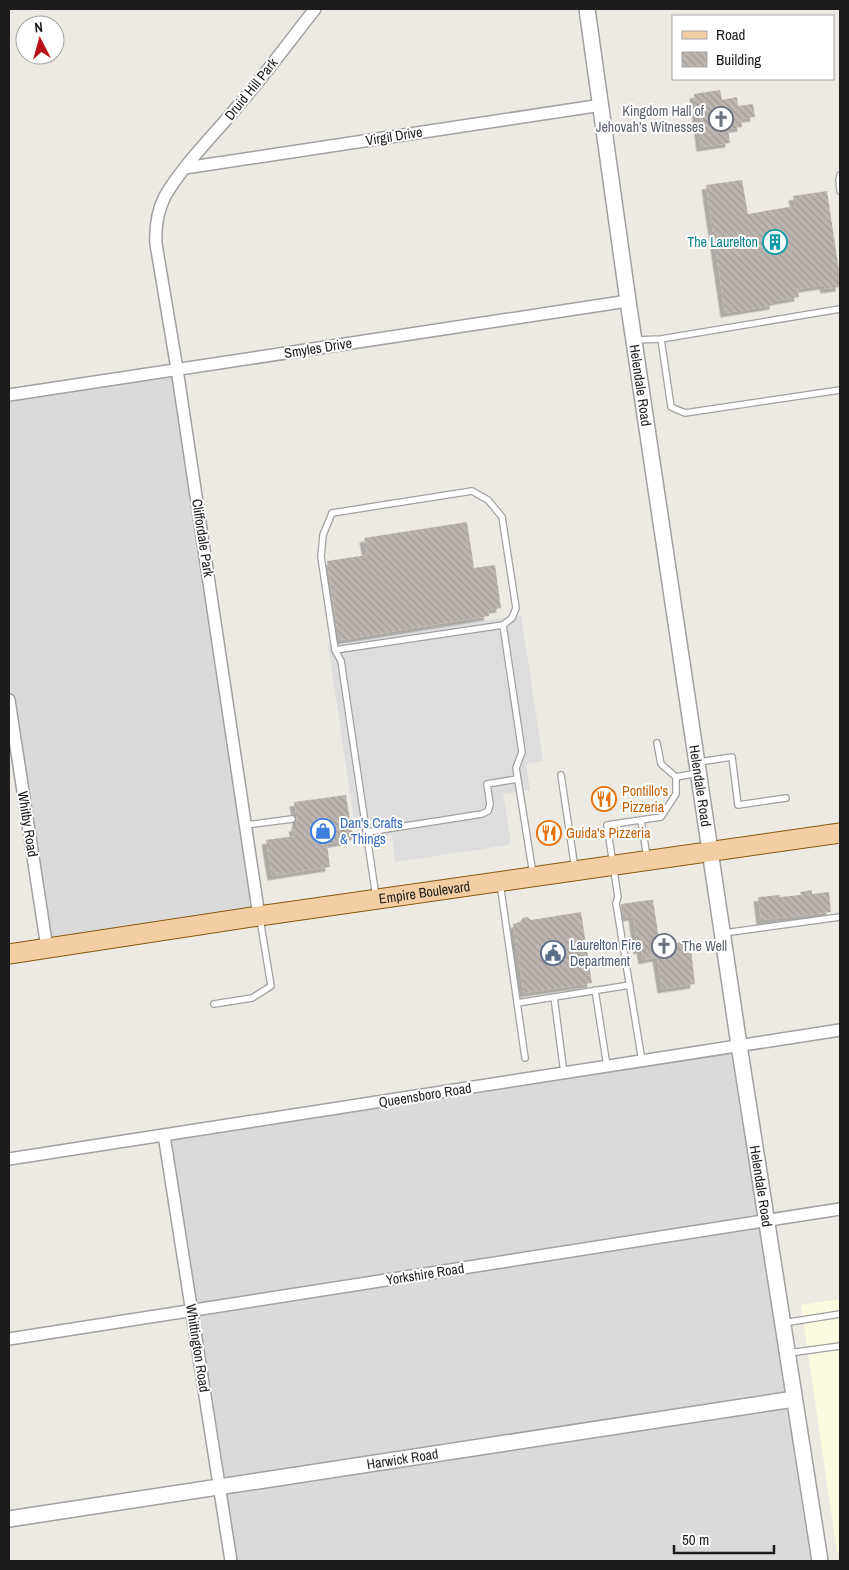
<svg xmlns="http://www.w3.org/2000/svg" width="849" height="1570" font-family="'Archivo Narrow',sans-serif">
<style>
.residential{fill:#dbdada}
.education{fill:#fcfade}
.parking{fill:#ddd}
.building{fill:url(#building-back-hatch);filter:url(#shadow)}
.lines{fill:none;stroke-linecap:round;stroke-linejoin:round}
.service-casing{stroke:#a1a1a1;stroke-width:8}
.minor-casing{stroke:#a1a1a1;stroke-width:14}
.tertiary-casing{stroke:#a1a1a1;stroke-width:18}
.primary-casing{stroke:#875a0e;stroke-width:21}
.service{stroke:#fff;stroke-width:5.5}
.minor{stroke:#fff;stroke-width:11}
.tertiary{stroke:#fff;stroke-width:15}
.primary{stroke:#f3cda3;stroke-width:19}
.labels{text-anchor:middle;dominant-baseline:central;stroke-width:4;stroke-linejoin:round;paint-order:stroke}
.street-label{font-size:14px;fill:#1d1d1d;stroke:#fff}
.worship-label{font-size:14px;fill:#5b616d;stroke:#fff;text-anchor:end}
.culture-label{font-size:14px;fill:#0d838f;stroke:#fff;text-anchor:end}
.food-label{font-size:14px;fill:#c56008;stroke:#fff;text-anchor:start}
.shop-label{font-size:14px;fill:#366cbe;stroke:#fff;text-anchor:start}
.service-label{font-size:14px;fill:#4e5e75;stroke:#fff;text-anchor:start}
</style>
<defs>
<pattern id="building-back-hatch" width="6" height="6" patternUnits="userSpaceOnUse" patternTransform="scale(1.25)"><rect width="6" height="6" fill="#bdb5b0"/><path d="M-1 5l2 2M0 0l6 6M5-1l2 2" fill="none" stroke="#a29b97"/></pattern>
<filter id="shadow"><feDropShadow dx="-4.5" dy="4.5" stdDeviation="0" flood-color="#0004"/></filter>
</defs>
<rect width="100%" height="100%" fill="#ede9e3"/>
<path class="residential" d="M177,369L259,916L47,948L9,700V395Z
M739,1045L818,1561H230L164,1135Z"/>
<path class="education" d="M840,1299V1553H837L801,1305Z"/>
<path class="parking" d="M521,615L543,761L526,764L530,790L503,794L511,843L509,845L395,862L392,835L357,841L328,644Z"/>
<path class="building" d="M720,90L722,100L737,97L738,106L753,104L755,117L741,119L742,127L728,129L730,143L701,147L694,94Z
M742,180L748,214L795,206L793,196L827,191L840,277V287L825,289L824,285L798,289L799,297L774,301V305L725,313L706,185Z
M467,522L474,568L495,565L501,608L488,610L489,616L339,640L327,561L367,555L364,538Z
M346,795L353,840L327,844L330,867L272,876L266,840L295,836L293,827H296L297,819L294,802Z
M812,890V894L829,892L831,912L761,920L758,897L780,895V897L801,895L800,892Z
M649,900H653L659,940L668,938L669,944L690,941L695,984L662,989L657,957L643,960L641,949L638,950L633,916L623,918L621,904Z
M581,912L592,983L524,993L513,924L520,922L523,918L527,917L531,920Z"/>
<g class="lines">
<defs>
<path id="service" d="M840,175L839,180L840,191
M661,339L671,407L685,413L840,390
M636,340L661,339L840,309
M335,650L503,625
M657,743L661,764L676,777
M699,762L732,757L738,805L786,798
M561,775L575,869
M641,820L647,857
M246,825L292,819
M367,832L482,814L488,811L490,804L487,784L517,779
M500,883L525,1058
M376,897L341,661L335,650L321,557L323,535L332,513L472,491L488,500L502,517L516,608L512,618L503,625L522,752L516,768L533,874
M724,933L840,917
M595,990L607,1066
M554,997L564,1073
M517,1003L630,985
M214,1004L252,998L271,986L260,919
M642,1061L616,903L618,897L607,825L661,817L676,794V777L698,773
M783,1323L840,1314
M789,1353L840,1346"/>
<path id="minor" d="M185,168L602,105
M9,395L628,301
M9,700L47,948
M259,916L177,369L156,244C155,227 157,212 165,196C184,164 213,136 237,107C264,76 289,42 315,9
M164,1135L231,1561
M9,1159L840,1030
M9,1339L840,1209"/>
<g id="tertiary">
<path id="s1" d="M587,9L628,301L739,1045L820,1561"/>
<path id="s2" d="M9,1519L794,1399"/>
</g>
<g id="primary">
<path id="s3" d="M9,954L259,916L840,833"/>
</g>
</defs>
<use href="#service" class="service-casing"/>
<use href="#minor" class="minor-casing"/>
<use href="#tertiary" class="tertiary-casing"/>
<use href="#primary" class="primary-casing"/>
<use href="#service" class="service"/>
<use href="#minor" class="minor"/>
<use href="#tertiary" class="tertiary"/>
<use href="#primary" class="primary"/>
</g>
<defs>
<symbol id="church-ring" viewBox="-11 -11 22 22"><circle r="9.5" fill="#fff" stroke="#6b7280" stroke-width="1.5"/><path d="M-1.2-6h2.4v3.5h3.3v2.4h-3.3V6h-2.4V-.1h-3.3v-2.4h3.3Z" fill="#6b7280"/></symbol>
<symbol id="building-ring" viewBox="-11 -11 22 22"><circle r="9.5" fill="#fff" stroke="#0f9aa8" stroke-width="1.5"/><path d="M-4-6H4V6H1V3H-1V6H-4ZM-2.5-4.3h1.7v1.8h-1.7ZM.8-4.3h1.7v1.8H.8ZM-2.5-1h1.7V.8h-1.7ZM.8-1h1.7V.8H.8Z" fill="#0f9aa8"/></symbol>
<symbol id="restaurant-ring" viewBox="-11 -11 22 22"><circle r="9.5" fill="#fff" stroke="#e8710a" stroke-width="1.5"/><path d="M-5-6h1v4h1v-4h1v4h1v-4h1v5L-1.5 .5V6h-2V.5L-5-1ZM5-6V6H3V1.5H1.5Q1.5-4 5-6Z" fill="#e8710a"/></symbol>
<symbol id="shop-ring" viewBox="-11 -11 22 22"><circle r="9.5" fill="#fff" stroke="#3f7fe0" stroke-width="1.5"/><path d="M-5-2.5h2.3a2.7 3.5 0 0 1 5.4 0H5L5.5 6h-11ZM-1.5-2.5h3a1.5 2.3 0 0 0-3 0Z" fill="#3f7fe0"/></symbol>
<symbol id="civic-ring" viewBox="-11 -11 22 22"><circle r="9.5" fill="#fff" stroke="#5c6f8a" stroke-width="1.5"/><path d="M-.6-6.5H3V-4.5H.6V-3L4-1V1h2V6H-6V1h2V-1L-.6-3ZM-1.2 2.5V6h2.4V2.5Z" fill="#5c6f8a"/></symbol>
</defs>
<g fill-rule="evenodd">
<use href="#church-ring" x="707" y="105" width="28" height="28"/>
<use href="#building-ring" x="761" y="228" width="28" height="28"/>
<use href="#restaurant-ring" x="590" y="785" width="28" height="28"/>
<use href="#shop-ring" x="309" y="817" width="28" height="28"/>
<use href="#restaurant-ring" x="535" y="819" width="28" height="28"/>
<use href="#church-ring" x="650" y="932" width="28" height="28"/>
<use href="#civic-ring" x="539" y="939" width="28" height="28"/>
</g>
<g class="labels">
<g class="street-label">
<text transform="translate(251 89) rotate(-51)">Druid Hill Park</text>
<text transform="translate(394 136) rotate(-9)">Virgil Drive</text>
<text transform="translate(318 348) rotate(-9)">Smyles Drive</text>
<text stroke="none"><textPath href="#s1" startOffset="380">Helendale Road</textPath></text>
<text transform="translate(203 538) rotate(81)">Cliffordale Park</text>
<text stroke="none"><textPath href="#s1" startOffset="785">Helendale Road</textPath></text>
<text transform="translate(28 824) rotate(81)">Whitby Road</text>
<text stroke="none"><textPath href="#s3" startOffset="420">Empire Boulevard</textPath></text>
<text transform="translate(425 1095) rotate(-9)">Queensboro Road</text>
<text stroke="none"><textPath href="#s1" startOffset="1190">Helendale Road</textPath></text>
<text transform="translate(425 1274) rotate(-9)">Yorkshire Road</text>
<text transform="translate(198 1348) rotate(81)">Whittington Road</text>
<text stroke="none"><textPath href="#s2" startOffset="398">Harwick Road</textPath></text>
</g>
<g class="worship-label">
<text x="704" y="111">Kingdom Hall of<tspan x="704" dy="16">Jehovah’s Witnesses</tspan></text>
<text x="682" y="946" text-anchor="start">The Well</text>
</g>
<g class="culture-label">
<text x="758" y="242">The Laurelton</text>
</g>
<g class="food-label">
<text x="622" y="791">Pontillo's<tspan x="622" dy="16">Pizzeria</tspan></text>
<text x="566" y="833">Guida's Pizzeria</text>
</g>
<g class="shop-label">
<text x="340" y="823">Dan's Crafts<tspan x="340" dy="16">&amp; Things</tspan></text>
</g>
<g class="service-label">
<text x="570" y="945">Laurelton Fire<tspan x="570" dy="16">Department</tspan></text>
</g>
</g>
<rect width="849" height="1570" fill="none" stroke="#1d1d1d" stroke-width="20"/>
<rect x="672" y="15" width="162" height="65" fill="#ffffff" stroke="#a5a5a5"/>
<rect x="682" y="31" width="25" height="8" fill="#f3cda3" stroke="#a5a5a5"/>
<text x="716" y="40" font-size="15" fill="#1d1d1d">Road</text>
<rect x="682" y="52" width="25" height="15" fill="url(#building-back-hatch)" stroke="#a5a5a5"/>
<text x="716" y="65" font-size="15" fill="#1d1d1d">Building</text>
<g transform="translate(40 40) rotate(354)"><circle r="24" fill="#ffffff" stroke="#a5a5a5"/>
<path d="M0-4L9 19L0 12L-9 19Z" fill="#b71319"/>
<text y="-8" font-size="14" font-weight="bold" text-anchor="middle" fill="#1d1d1d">N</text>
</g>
<path d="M674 1545v8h100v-8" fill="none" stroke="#1d1d1d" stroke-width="2.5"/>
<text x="682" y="1545" font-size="15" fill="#1d1d1d" stroke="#ffffff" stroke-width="4" paint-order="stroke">50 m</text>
</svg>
